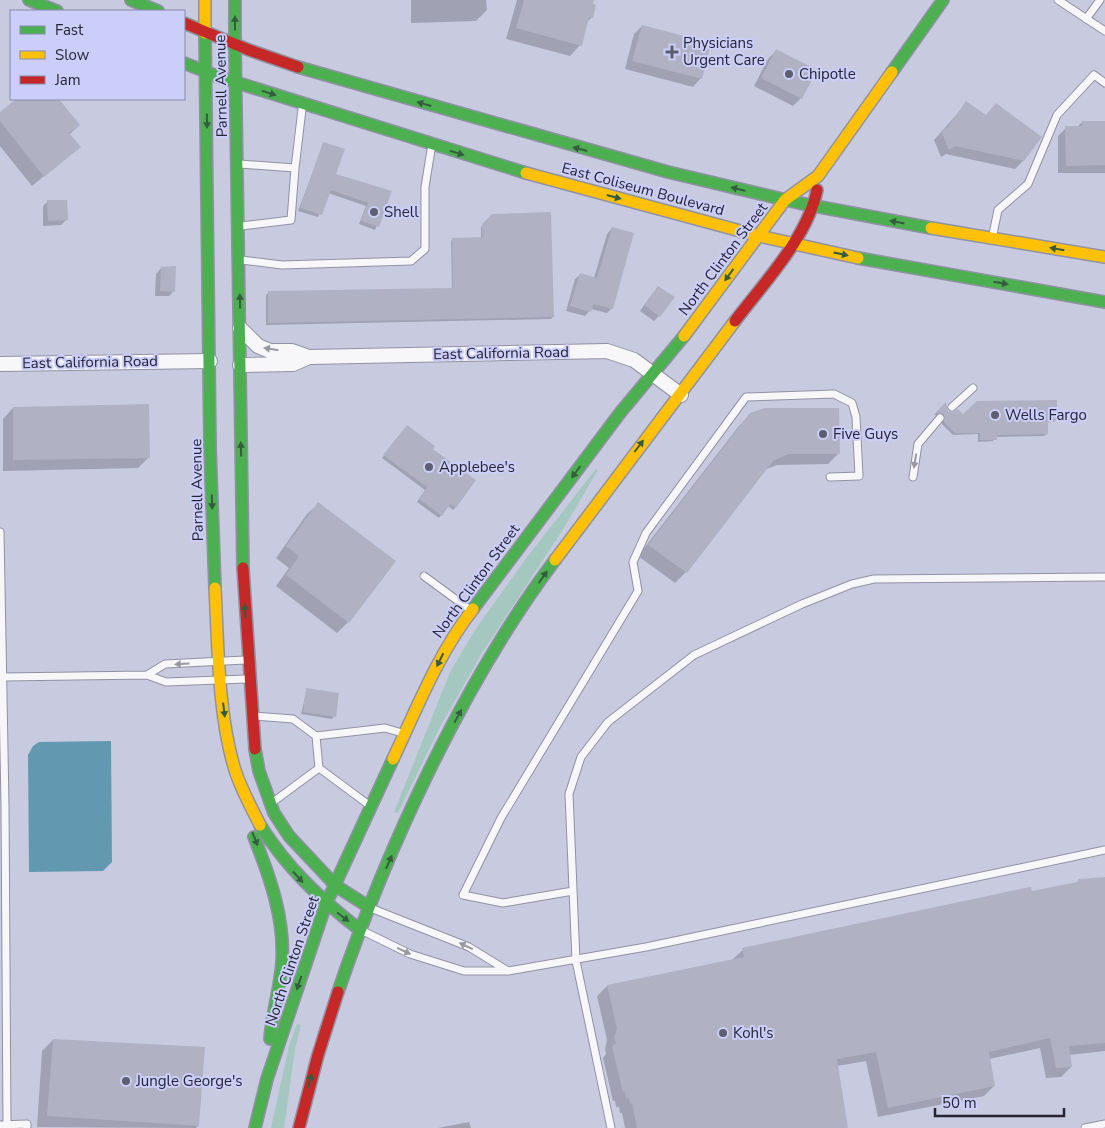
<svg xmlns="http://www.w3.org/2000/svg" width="1105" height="1128" font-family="'Nunito Sans',sans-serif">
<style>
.green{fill:#a4c7c0}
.water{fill:#6399b0}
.shadow{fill:#0003}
.building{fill:#b0b2c3}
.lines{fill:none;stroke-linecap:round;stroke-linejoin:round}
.lane-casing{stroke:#9092a3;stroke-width:9}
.street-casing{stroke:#9092a3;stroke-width:16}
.fast-casing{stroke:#9092a3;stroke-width:14}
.slow-casing{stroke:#9092a3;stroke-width:14}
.jam-casing{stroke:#9092a3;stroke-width:14}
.lane{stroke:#f7f7fa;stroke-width:7}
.street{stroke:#f7f7fa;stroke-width:14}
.fast{stroke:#4caf50;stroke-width:11}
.slow{stroke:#ffc107;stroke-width:11}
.jam{stroke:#c62828;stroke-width:11}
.oneway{fill:#345c3f}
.oneway2{fill:#9898a1}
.poi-dot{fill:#5d5e70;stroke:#cbcef9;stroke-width:2}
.labels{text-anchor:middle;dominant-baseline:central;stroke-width:4;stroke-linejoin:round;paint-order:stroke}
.poi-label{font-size:15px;fill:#242434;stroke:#cbcef9;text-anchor:start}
.street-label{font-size:15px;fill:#242434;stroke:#cbcef9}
</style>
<rect width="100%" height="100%" fill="#c8cae0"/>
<path class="green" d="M596,469L598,470L562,531L482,653L440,727L398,813L394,812L451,670L477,627L528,556Z
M297,1024L301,1025L295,1049L284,1128H271L290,1042Z"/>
<path class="water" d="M111,741L112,862L103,871L29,872L28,755L33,746L39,742Z"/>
<path class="shadow" d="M411,0H486L487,10L476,21L411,23Z
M517,0H593L592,17L587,22L580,45L570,56L506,39Z
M642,26L701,78L693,87L625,69L634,34Z
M776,51L801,98L793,106L754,86L768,59Z
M18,99H46L47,101L57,99L79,125L69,135L79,147L32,186L0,146V113Z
M967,103L985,116L996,104L1024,160L1015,169L946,154L941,157L934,140Z
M1082,122H1105V173H1058V136L1066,128L1077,127Z
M324,143L335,175L390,192L375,230L359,224L366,206L328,193L318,217L298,211Z
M48,201L66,220L61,225L43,226V206Z
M492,215L553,317L551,319L266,325V295L268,293L452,289L451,241L453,239H481V227Z
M612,228V308L607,313L591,309L585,316L566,311L575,279L581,274L594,278L607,234Z
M161,268L174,291L169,296H155L156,274Z
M653,293L659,316L654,321L640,311Z
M946,404L947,412L963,416L1056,421L1047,423V434L1044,436L995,437L993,441L978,442V434L953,435L942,424V416L934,415Z
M13,408L149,457L138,468L3,471V419Z
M751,414L839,453L828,464L777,465L764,470L686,572L675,583L638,556L739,426Z
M405,429L475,480L455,508L453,510L448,506L439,518L417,502L425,490L382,458Z
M318,504L394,561L348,622L337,633L276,586L289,568L276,558L307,514Z
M307,689L334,716L332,719L301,714Z
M1105,878V1051L1069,1055L1071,1067L1061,1077L1046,1078L1040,1048L989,1059L994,1086L984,1096L878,1117L866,1061L837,1066L847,1128H625L622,1113H620L619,1107H616L615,1101H613L603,1058L606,1054L605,1049L607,1040L597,996L607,986L732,960L743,950Z
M53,1040L198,1126L196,1128L37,1127L42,1051Z
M469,1122L471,1128H438Z"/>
<path class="building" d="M524,0H594L593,4L596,5L593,18L589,17L582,46L516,28Z
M642,25L711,43L702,79L632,61Z
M776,49L817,70L802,99L761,78Z
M16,99H59L80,125L69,133L81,147L44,177L0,121V112Z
M966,101L986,115L996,103L1042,137L1024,161L955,146L949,150L941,131L948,127Z
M1082,121H1105V165L1066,166L1065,126H1082Z
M323,142L345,149L336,174L392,191L379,227L361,221L368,203L331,190L322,215L300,208Z
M47,200H67L68,220L48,221Z
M551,212L554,317L268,323V291L453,288L452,238L483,237L482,224L492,214Z
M612,227L634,233L613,309L594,304L591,312L570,306L580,273L597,278Z
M176,266L175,292L160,291L161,267Z
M658,286L675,297L660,317L644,305Z
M1057,400V421H1048V434L997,435V440H980V433H955L944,422V414L935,413L946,402L948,411L953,412L958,409L963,414L977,401Z
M149,404L150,458L13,460V407Z
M764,408H839L840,454H788L773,461L687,573L648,545L750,413Z
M407,425L435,446L433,450L476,480L456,508L450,504L442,516L419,499L427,487L383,455Z
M318,502L396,561L349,623L286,575L299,556L286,546Z
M306,688L339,693L336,717L303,712Z
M1105,877V1043L1069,1046L1072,1067L1056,1068L1050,1038L989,1052L995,1086L888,1108L876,1052L837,1059L848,1128H637L632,1103L630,1104L629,1098H626L625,1092H623L617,1068L612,1046L616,1043L614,1038L617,1029L607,985L744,957L742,948L1020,889L1031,887L1032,891L1077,882L1079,879Z
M53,1039L205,1047L199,1126L47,1116Z"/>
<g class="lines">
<defs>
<path id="lane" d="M1058,0L1105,31
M1086,19L1100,0
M240,164L295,168L302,109
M241,226L291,220L295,168
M993,234L998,210L1028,184L1057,115L1094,75L1105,83
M241,260L282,265L411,261L425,249V187L431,150
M952,407L973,388
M913,477L918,444L940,418
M0,532L5,805L7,1125
M424,576L469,609
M147,675L165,664L245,660
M3,677L147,675L166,682L246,679
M254,716L293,719L316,736L319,768L369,805
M316,736L385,728L402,733
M273,802L319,768
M573,891L503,903L463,895L501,818L638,591L633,562L646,533L746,397L834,394L852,403L856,417L859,476L830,477
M373,909L469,947L508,971
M363,931L410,954L464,971H508L646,947L1105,850
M0,1125L27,1124V1128
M611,1128L576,961L569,794L581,757L608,722L694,655L802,604L852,584L874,579L1105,577
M1085,1128L1105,1124"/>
<path id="street" d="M240,328L258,346L270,351H292L309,357L607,351L634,360L681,395
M0,364L210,361
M240,365L293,364L309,357"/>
<path id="fast" d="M29,0L57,11
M131,0L158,11
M235,0V46
M205,33L210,447L215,588
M235,46L243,568
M184,63L219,77L526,173
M298,67L668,172L799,203L931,228
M892,72L943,0
M858,258L1105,302
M473,609L620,413L684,336
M255,749L259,771L274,813L289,836L336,886L369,907
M260,825C287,868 320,899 360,930
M254,837C270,877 285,919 282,963C280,989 272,1013 270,1039
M338,992C387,848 464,681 555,560
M255,1128L267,1079L326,904L393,759"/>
<path id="slow" d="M205,0V33
M526,173L759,236L858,258
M931,228L1105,257
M684,336L785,200L818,176L892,72
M555,560L735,321
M215,588C218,644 218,716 235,770C241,789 251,807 260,825
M393,759C417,708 438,654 473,609"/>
<path id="jam" d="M184,23L249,50L298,67
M735,321C763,284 808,237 817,190
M243,568L255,749
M299,1128L318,1055L338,992"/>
</defs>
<use href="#lane" class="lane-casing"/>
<use href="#street" class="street-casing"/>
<use href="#fast" class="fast-casing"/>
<use href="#slow" class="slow-casing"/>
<use href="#jam" class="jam-casing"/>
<use href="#lane" class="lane"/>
<use href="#street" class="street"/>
<use href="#fast" class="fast"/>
<use href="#slow" class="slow"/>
<use href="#jam" class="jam"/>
</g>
<defs><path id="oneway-solid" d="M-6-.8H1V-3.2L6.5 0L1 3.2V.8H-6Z" transform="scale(1.25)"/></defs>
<g class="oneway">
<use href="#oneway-solid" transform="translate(235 23) rotate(-90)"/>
<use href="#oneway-solid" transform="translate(269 93) rotate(18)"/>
<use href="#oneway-solid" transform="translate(424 104) rotate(-164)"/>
<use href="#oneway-solid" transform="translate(207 121) rotate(89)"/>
<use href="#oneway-solid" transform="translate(580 149) rotate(-165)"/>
<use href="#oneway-solid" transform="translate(457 153) rotate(18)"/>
<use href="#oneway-solid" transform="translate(738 189) rotate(-167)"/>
<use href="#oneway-solid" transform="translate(614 197) rotate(15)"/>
<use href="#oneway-solid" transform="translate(897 222) rotate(-169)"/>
<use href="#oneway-solid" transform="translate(1057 249) rotate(-170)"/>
<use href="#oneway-solid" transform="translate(841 254) rotate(12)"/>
<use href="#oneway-solid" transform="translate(729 275) rotate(126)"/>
<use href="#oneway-solid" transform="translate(1001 283) rotate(10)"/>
<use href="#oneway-solid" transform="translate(240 301) rotate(-91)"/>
<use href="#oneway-solid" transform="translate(639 446) rotate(-53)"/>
<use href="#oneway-solid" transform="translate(241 449) rotate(-91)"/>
<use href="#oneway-solid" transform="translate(576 472) rotate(127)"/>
<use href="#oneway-solid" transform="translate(212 502) rotate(89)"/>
<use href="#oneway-solid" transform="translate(543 577) rotate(-55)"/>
<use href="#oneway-solid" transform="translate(245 611) rotate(-94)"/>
<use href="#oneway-solid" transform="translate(440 660) rotate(116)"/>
<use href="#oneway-solid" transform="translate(224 710) rotate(83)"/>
<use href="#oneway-solid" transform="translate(458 716) rotate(-62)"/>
<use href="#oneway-solid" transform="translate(255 839) rotate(68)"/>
<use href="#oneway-solid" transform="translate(389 862) rotate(-66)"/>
<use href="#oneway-solid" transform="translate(298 877) rotate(47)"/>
<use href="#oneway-solid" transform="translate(343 917) rotate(37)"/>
<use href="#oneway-solid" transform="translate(299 983) rotate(109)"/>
<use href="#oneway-solid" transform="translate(310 1081) rotate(-77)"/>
</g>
<g class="oneway2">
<use href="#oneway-solid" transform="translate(271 349) rotate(-171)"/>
<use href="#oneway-solid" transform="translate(915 461) rotate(99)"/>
<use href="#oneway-solid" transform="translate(182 664) rotate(177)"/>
<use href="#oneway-solid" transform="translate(466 946) rotate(-155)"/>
<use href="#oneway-solid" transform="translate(404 951) rotate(25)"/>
</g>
<g class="poi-dot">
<path d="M669.5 44.5h5v5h5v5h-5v5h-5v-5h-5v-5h5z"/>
<circle cx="789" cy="74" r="5"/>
<circle cx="374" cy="212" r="5"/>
<circle cx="995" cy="415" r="5"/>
<circle cx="823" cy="434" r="5"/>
<circle cx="429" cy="467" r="5"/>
<circle cx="723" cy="1033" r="5"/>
<circle cx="126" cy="1081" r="5"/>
</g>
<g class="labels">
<g class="poi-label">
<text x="683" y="43">Physicians<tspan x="683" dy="17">Urgent Care</tspan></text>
<text x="799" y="74">Chipotle</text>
<text x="384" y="212">Shell</text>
<text x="1005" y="415">Wells Fargo</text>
<text x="833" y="434">Five Guys</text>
<text x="439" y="467">Applebee's</text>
<text x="733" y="1033">Kohl's</text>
<text x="136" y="1081">Jungle George's</text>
</g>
<g class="street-label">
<text transform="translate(221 86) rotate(-91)">Parnell Avenue</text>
<text transform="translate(643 189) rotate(15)">East Coliseum Boulevard</text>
<text transform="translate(723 259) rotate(-53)">North Clinton Street</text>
<text transform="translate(501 353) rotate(-1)">East California Road</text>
<text transform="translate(90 362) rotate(-1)">East California Road</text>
<text transform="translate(197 490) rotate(-91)">Parnell Avenue</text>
<text transform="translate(476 581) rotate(-54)">North Clinton Street</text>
<text transform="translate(292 961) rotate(-71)">North Clinton Street</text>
</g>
</g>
<rect x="10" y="10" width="175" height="90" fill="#cbcef9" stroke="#888aaa"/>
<rect x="20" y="26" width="25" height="8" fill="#4caf50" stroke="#888aaa"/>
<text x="55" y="35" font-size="15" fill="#242434">Fast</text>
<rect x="20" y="51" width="25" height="8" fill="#ffc107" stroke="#888aaa"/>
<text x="55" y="60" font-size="15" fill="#242434">Slow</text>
<rect x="20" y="76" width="25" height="8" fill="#c62828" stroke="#888aaa"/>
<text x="55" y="85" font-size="15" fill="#242434">Jam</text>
<path d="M935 1108v8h129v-8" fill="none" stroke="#242434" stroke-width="2.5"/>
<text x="942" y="1108" font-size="15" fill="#242434" stroke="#cbcef9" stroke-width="4" paint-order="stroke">50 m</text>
</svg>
